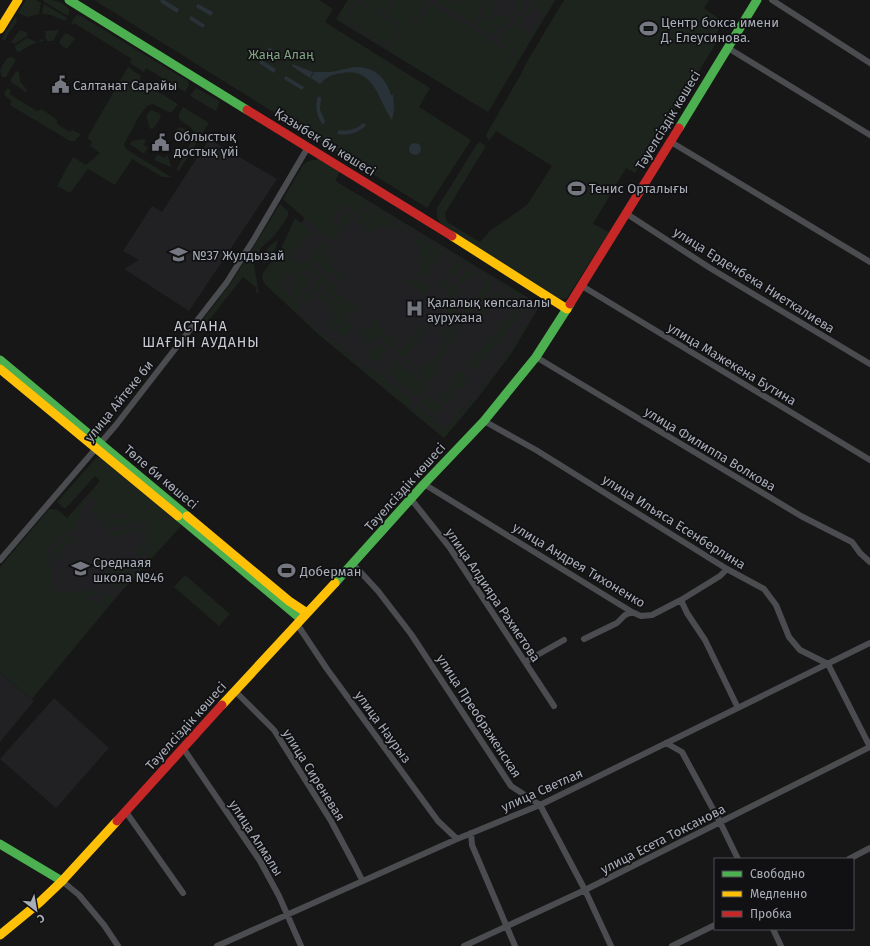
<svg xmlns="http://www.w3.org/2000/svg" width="870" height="946" font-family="'Fira Sans',sans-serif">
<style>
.built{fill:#212123}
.green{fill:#1d241e}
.water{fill:#2a3239}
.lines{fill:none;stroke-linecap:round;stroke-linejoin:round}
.street{stroke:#4b4c50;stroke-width:6}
.fast{stroke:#4caf50;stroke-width:9}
.slow{stroke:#ffc107;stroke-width:9}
.jam{stroke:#c62828;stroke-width:9}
.labels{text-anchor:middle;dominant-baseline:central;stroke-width:3.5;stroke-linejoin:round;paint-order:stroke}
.poi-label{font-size:13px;fill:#a8adb8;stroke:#111113;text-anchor:start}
.park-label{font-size:13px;fill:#7fa381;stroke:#111113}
.street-label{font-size:13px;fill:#a8adb8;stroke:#111113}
.neighbourhood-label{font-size:14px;letter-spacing:1px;fill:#c9ccd4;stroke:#111113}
</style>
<rect width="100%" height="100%" fill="#171717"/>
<path class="built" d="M348,0H555L488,112L336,19Z
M209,139L277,179L189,311L124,269L139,260L123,251L152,206L162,212Z
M329,177L540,305L512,352L477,399L444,438L317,333L265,284Z
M102,481L168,535L46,682L0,592L78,509Z
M0,673L34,701L0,742Z
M54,698L109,748L56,808L0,759Z"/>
<path class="green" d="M26,0H36L41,3L39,14L27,17L18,13Z
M44,0C55,0 62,1 70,10L68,16L43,1Z
M94,0H319L333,9L325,22L430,88L419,107L471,140L427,208Z
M348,0H356L343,21L389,49L403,25L386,15L395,0H427L429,2L425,8L416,2L415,3L424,9L416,21L408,16L407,17L412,22L415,23L414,26L420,21L431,4L453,17L452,20L455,18L460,21L459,24L460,25L462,22L471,28L469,30L470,31L472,29L490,39L488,42L489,43L491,41L513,53L503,71L502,77L516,52L497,41L530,7L533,9L517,25L528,35H530L541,18L543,19L488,112L336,19Z
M361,0H392L384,13Z
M434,0H446L453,3L460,0H486L473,24Z
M490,0H495L494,7L496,11L488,17L482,16Z
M516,0H523L525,4L516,13L515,12L517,7Z
M536,0H555L546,16L534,4Z
M564,0H709L704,8L724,22L717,32L720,37L635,173L626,168L593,224L609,232L567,298L563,299L558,298L441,224C437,218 436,215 437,208L477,144L480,142L486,146L445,213L447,222L480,242L491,230L527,205L552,166L496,131L489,141L486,135L520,76L528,60Z
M360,3H363L397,24L399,26L398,29L388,44H385L351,23C347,17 354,7 360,3Z
M44,4L67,18L65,21L51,15L42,14Z
M499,14L505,17L513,14L514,15L500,30L494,24L496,17Z
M78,15L81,16L188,81L189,85L185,92L146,68L144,72L130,63L132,59L74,23L73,25L71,24L75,16Z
M16,16L17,22L10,31L5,40H3L2,38Z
M492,16L494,17L493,25L499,32L493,35L476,26L480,18L485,19Z
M20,30L27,32V36L14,44L11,42Z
M59,30L53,41H47L45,37L46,34L44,31Z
M66,33L75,38L67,49C56,43 59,41 66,33Z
M27,38L37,42L43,39L44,41C35,42 27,46 20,52L16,51L15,46Z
M12,57L16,60L6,77H2L0,70L7,58Z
M128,67L141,76L139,80L178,104L171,113L153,104L147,106L140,115L124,144L126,149L171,177H162L132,159L115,185L88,169L70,193L57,186L73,157L86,165L100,153L90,146L92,142L87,138Z
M16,71L19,72L20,81L27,90L26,92L11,82V79Z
M196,88L220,101L216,111L190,96Z
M6,89H9L11,90L9,94L37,111L42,109L57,120V124L70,132L72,130L81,134L75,141H70L10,105L12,101L4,95Z
M183,107L209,123L179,171L177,170V168L195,135C193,127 185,124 179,119V115Z
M151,110L159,113L161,117L154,128L150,129L146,116Z
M180,127L188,131L189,134L186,141L182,142L175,140L177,137L174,135L177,129Z
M143,139L146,141L144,145L148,148L144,154L130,144L132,141Z
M167,154L171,165L170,167L154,160L157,155H159L165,158Z
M319,159L324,160L341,170L335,181L416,230L415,231L367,203L357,213L345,203L331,219L343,230L333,240H329L283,199L303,165L308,161Z
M280,204L288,211V216L280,228L275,235L261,248L258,254L254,265L259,294L255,291L257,288L243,277L206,324L202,321L233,280Z
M367,208H369L374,211L361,226L356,221Z
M348,210L355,216L345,228L338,222Z
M376,212L404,229L403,231C391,225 379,225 369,233L363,228Z
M295,218L312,232L313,236L312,238L308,235L290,256L302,266L308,260L314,266L310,271L306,268L301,275L307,280L317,268L320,271L298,298L290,291L297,281L288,273L278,284L300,305V308L296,313L265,284C262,280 262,278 263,273L281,249Z
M421,233L499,281V282H497L421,235Z
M417,237L461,263L462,267L454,277L448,272L456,263L443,253L422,278L418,274C424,262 421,251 414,240Z
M278,240C277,248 270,257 265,263H263C262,253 269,245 278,240Z
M318,241H321L327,246L324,255L336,268L331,276L310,257L320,245L316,242Z
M466,269H469L491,283L493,287L458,328L443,314L450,306L460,314L486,284L474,273L463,285L457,280Z
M342,270L348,272L340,281L335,277Z
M323,274L329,278L316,293L311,288Z
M445,276L450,280L444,288H441L437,285Z
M410,277L417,283L420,280L429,288L424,295L407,281Z
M332,281L336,285L333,289L353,306L355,305L363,304L358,310L351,313L325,289Z
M453,283L460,289L452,299L446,292Z
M505,284L540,305L512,352L478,397L477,393L495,371L536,309L505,288Z
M308,291L314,296L308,302L305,304L300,300Z
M496,291L501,293L522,309V311L498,343L475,370L468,363L515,310L498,296L473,325L471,320Z
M323,292L348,313L333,330L326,324L335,314L327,307L329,304L319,296Z
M299,316H301L367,369L370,366L410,399L412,402L408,408L317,333Z
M378,317L380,326L378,327L397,343L394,347L390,346L379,337H376L372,342L369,343L358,333L363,326L367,329Z
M346,319L354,326L346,335L342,337L335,332Z
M423,325L427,327L426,331L404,356L400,357L398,355L399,352Z
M449,326L457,333L452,338L455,341L432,367L438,372L432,379L427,380L409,364L407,361L408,359L422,371L448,342L441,336Z
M377,344H381L387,350L378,362L376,363L370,359L368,355Z
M393,359L397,360L425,384V387L418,395H414L388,373L396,362Z
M461,370L469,377L457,391L449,384Z
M447,387L455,393L446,404L438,398Z
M427,394L443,408L438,414L434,413L422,402V400Z
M472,399L475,401L444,438L411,411L415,406H418L444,429Z
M96,458H102L180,523L181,526L123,590V585L151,551L148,524H131L127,517L120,513L109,515H107L104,512L100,503L89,496L86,500L88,502L82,509L80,507L78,509L84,515C77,518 75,523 75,530L64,533L50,548L47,545L44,548L49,553L53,590L55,593L59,594L93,590L96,591L97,594L88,596L89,601L98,600V603L105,602V599H102V594H109L115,598L32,699L0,673V567L49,509L58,510L67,518L100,481L95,476L65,509L57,502Z
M94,503L99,505L102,514L106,517L121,516L127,520L128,525L101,528L100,526L105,524L104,521L102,518L99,519L91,510L93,507Z
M143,527L145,528L146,530L147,550L142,556H139L137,547H143L141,531L126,532V535L115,536V539H108L107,532Z
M73,534L74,543L63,544V548L60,549L61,555L58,556V562H55L53,550L67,536Z
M128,560L133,562V567L118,586L114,588L111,587L109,584L108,564L113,562Z
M185,575L230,614L219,626L174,587Z"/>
<path class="water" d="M161,0H164L179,9L177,13L160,2Z
M198,4L213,12L211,16L196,7Z
M191,16L205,25L203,28L189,19Z
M269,47L283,57L281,60L267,51Z
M261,60L276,69L274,73L259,63Z
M293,64L302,68L313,72L310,78L292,66Z
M354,67C373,66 386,77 391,95H393L394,110L392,120C378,101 375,67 342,73C333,74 326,77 320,84L311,78L314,72H331Z
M286,76L304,87L302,90L284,79Z
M318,96L321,98L320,110L325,121L323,125C316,116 315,106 318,96Z
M363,123L366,125C359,133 347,136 337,134L339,130C348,132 357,129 363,123Z
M409 149a6 6 0 1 1 12 0a6 6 0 1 1-12 0Z"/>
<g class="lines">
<path class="street" d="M772,0L870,63
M728,48L870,135
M671,142L870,262
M627,214L710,268L870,364
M582,286L870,460
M536,357L801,516L852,542L860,553L870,562
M484,421L536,450L727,569L764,589L776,605L789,637L800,650L828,664L870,747
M424,484L632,612L641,616L652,615L681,600L687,613L705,640L738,708
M411,499L450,548L554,706
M0,560L116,425L227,282L254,239L308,147
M353,564L378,591L411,634L511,786L540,805L585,890L611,946
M681,600L720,576L727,569
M297,624L327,669L438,821L457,839
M584,639L617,623L625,615L632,612
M525,662L564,640
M235,691L274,730L331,821L353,862L362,880
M666,743L682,752L720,822L738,859
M183,748L260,861L279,896L301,946
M126,812L183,893
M471,833L472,845L515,946
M849,859L870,848
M62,881L79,895L104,925L118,946
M773,929L781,946
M217,946L457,839L540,805L870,643
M464,946L585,890L870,747
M672,946L715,925"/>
<path class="fast" d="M69,0L247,110
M679,128L757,0
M0,360L187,516
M178,516L301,619
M335,583L424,484L484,421L536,357L570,304
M0,844L62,881"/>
<path class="slow" d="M0,29L18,0
M452,236L567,309
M0,369L178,516
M187,516L289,601L307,613
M222,705L335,583
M0,935L40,902L62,881L117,821"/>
<path class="jam" d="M247,110L452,236
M570,304L679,128
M117,821L222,705"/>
</g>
<defs>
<symbol id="stadium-bare" viewBox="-9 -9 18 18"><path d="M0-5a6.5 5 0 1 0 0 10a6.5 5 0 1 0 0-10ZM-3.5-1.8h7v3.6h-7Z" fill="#757880" stroke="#111113" stroke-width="2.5" paint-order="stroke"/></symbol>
<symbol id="civic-bare" viewBox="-9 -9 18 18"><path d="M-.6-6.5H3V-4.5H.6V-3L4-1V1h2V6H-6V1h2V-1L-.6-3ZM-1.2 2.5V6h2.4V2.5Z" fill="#757880" stroke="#111113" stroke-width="2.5" paint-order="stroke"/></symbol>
<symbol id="school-bare" viewBox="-9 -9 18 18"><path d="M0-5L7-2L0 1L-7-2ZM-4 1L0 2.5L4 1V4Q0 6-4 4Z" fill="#757880" stroke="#111113" stroke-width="2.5" paint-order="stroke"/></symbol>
<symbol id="hospital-bare" viewBox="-9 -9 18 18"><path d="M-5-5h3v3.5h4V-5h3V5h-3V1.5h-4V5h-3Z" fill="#757880" stroke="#111113" stroke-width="2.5" paint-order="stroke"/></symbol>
</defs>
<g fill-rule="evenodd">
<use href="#stadium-bare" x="636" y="16" width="25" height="25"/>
<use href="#civic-bare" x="48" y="72" width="25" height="25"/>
<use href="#civic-bare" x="148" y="130" width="25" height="25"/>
<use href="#stadium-bare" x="564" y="176" width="25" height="25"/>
<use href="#school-bare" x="166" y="242" width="25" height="25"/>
<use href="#hospital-bare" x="402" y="296" width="25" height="25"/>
<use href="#school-bare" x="68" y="556" width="25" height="25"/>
<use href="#stadium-bare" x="274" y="558" width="25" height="25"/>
</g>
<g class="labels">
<g class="poi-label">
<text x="661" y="22">Центр бокса имени<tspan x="661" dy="15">Д. Елеусинова.</tspan></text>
<text x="73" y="85">Салтанат Сарайы</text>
<text x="174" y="136">Облыстық<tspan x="174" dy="15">достық үйі</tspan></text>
<text x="589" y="188">Тенис Орталығы</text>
<text x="192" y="255">№37 Жулдызай</text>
<text x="427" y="302">Қалалық көпсалалы<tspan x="427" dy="15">аурухана</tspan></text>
<text x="93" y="562">Среднаяя<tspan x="93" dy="15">школа №46</tspan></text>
<text x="300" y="571">Доберман</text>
</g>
<g class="park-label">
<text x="281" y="54">Жаңа Алаң</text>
</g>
<g class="street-label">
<text transform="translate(668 120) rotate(-59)">Тәуелсіздік көшесі</text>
<text transform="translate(325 142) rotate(32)">Қазыбек би көшесі</text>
<text transform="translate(754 280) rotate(32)">улица Ерденбека Ниеткалиева</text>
<text transform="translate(732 364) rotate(31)">улица Мажекена Бутина</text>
<text transform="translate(119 401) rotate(-51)">улица Айтеке би</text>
<text transform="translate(710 449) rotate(31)">улица Филиппа Волкова</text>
<text transform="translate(161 477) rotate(40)">Төле би көшесі</text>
<text transform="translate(405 487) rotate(-48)">Тәуелсіздік көшесі</text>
<text transform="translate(674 522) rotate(32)">улица Ильяса Есенберлина</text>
<text transform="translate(579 565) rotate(31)">улица Андрея Тихоненко</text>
<text transform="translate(493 595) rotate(56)">улица Алдияра Рахметова</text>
<text transform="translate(479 716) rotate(57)">улица Преображенская</text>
<text transform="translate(186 726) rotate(-48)">Тәуелсіздік көшесі</text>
<text transform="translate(383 727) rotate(54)">улица Наурыз</text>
<text transform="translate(314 775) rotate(58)">улица Сиреневая</text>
<text transform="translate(542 790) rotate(-24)">улица Светлая</text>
<text transform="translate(256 838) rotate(57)">улица Алмалы</text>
<text transform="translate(663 839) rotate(-27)">улица Есета Токсанова</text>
</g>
<g class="neighbourhood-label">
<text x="201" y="326">АСТАНА<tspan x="201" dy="16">ШАҒЫН АУДАНЫ</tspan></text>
</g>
</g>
<rect x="714" y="858" width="140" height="72" fill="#111113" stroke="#4d4f55"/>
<rect x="722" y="871" width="20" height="6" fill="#4caf50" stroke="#4d4f55"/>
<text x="750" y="878" font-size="12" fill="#a8adb8">Свободно</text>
<rect x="722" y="891" width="20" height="6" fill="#ffc107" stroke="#4d4f55"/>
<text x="750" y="898" font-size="12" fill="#a8adb8">Медленно</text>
<rect x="722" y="911" width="20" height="6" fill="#c62828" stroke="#4d4f55"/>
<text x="750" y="918" font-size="12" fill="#a8adb8">Пробка</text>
<g transform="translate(36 910) rotate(149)" stroke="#111113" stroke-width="3" paint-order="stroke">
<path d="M0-3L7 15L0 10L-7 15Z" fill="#a8adb8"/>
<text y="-6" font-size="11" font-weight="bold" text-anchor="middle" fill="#a8adb8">С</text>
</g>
</svg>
